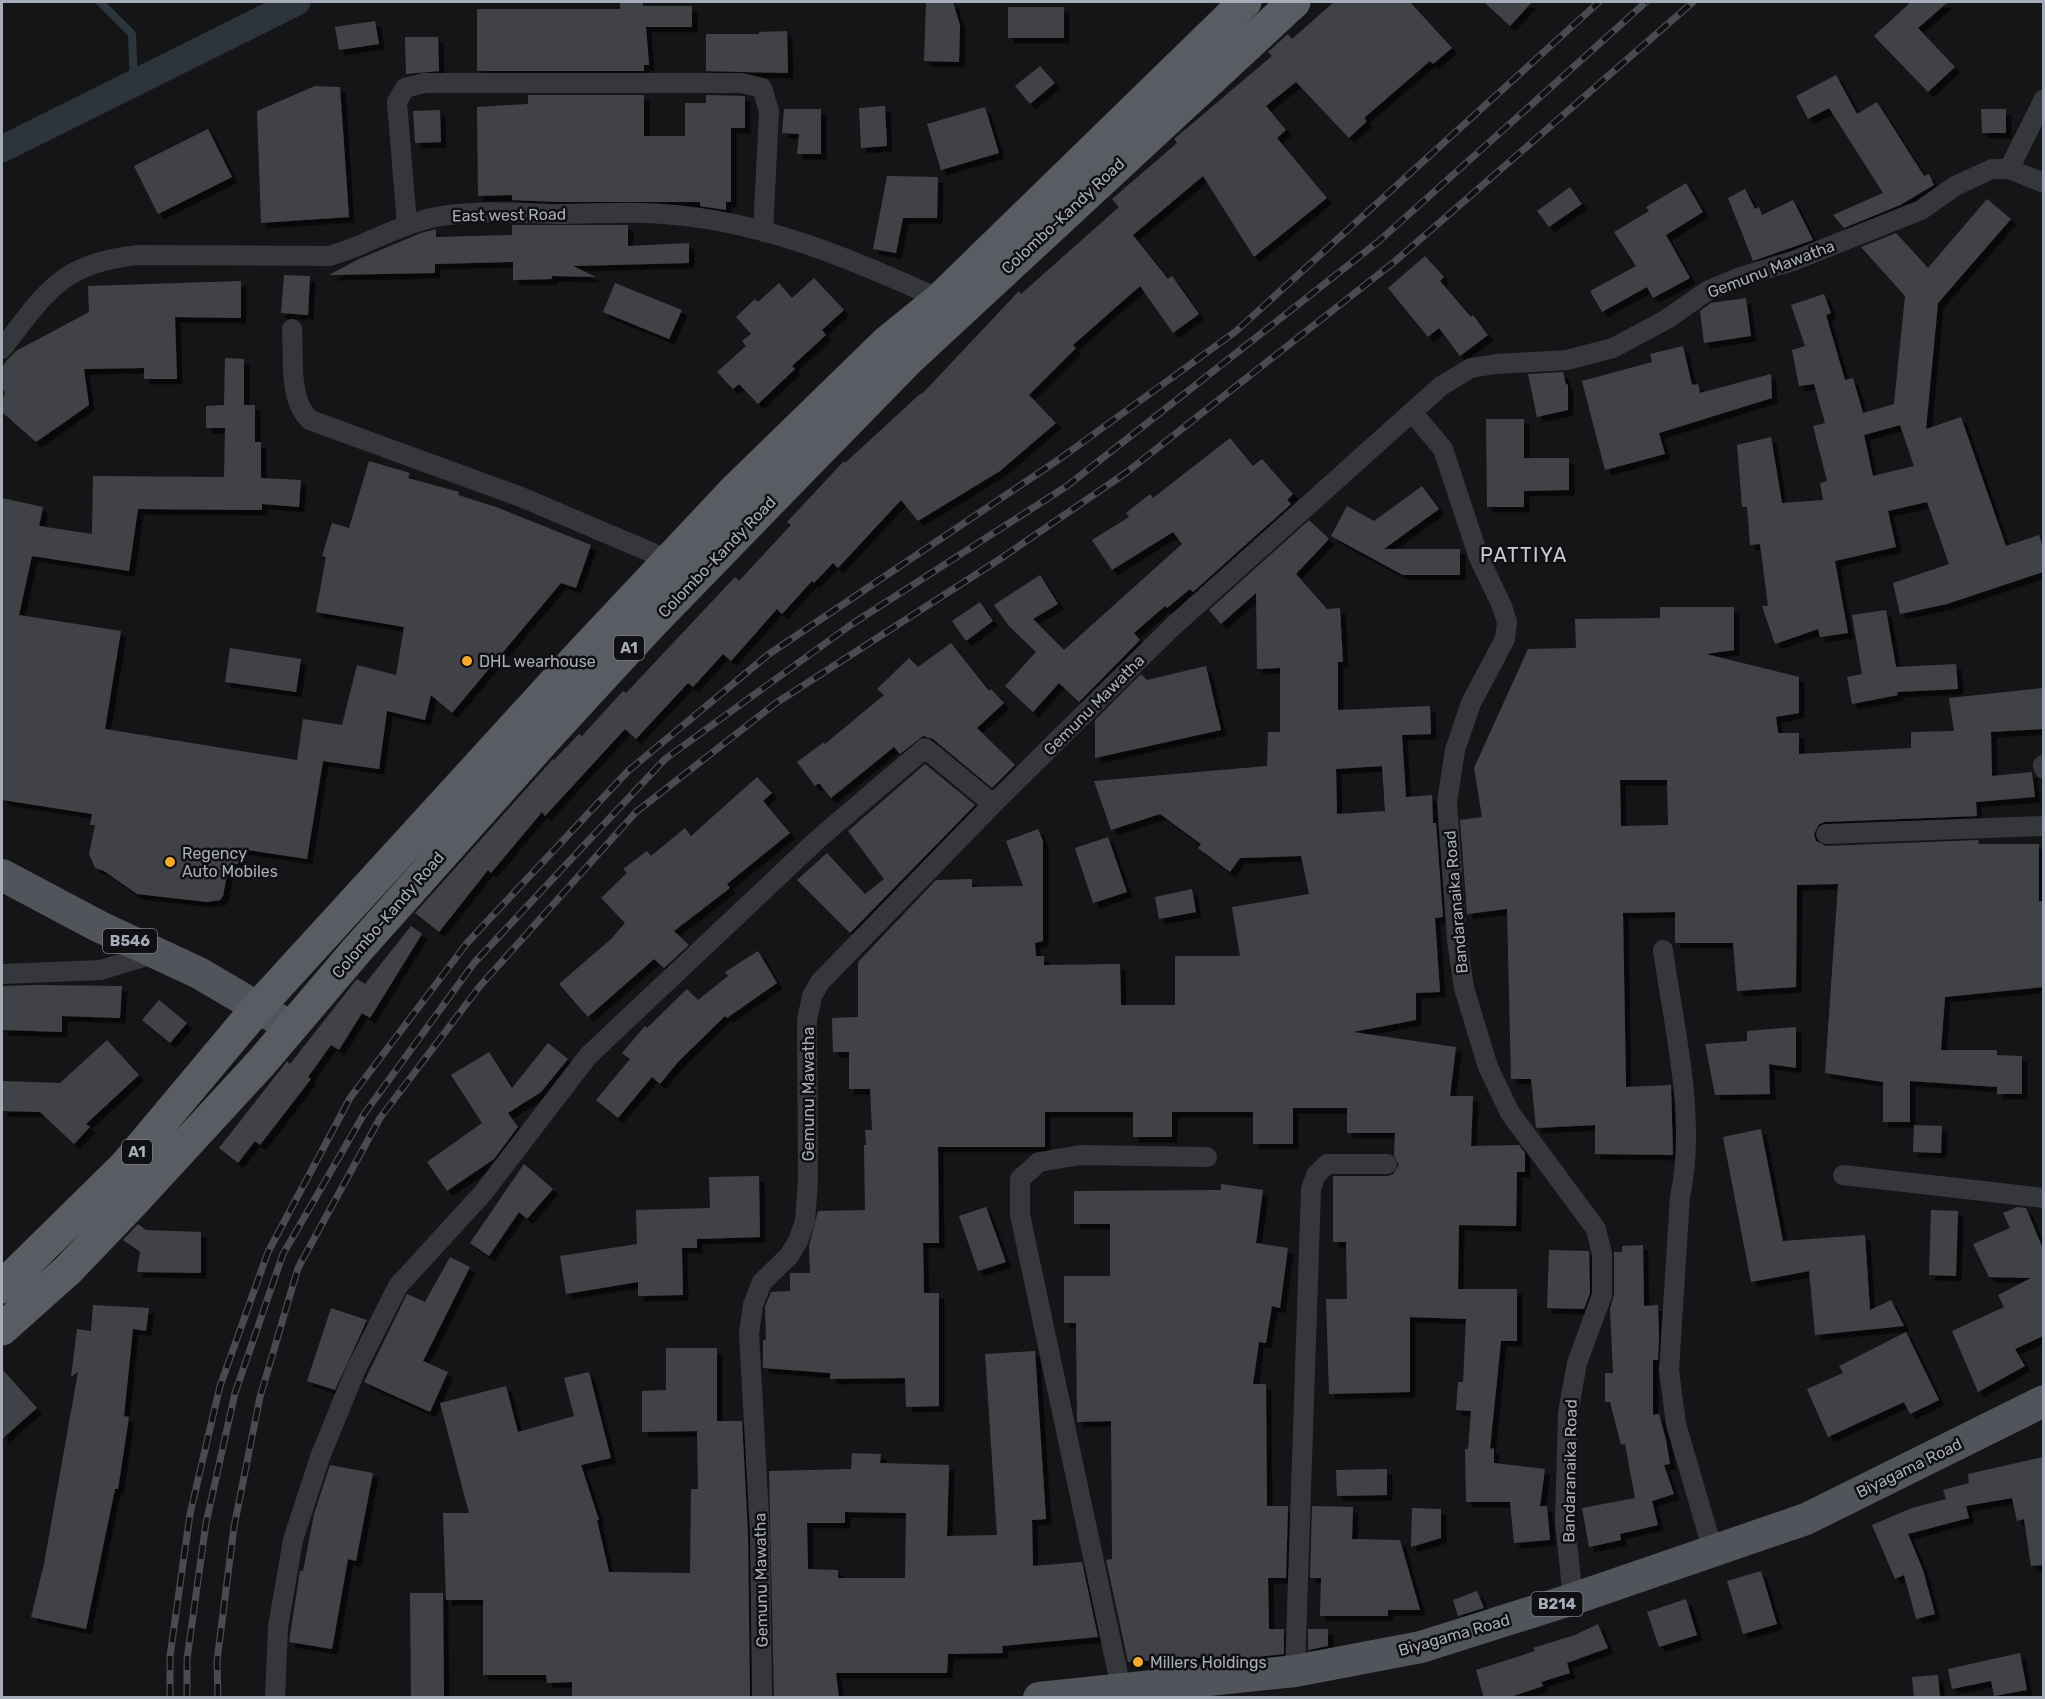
<svg xmlns="http://www.w3.org/2000/svg" width="2045" height="1699" font-family="Rubik,sans-serif">
<style>
.lines{fill:none;stroke-linecap:round;stroke-linejoin:round}
.stream{stroke:#2b353b;stroke-width:8}
.canal{stroke:#2b353b;stroke-width:27}
.building{fill:#414347;fill-rule:evenodd;filter:url(#shadow)}
.minor{stroke:#36373c;stroke-width:20}
.primary{stroke:#52545b;stroke-width:32}
.trunk{stroke:#5a5c64;stroke-width:33}
.rail-casing{stroke:#494b51;stroke-width:7}
.rail{stroke:#101012;stroke-width:4.5;stroke-dasharray:14;stroke-linecap:butt}
.poi-dot{fill:#f7a92d;stroke:#101012;stroke-width:2}
.labels{text-anchor:middle;dominant-baseline:central;stroke-width:5;stroke-linejoin:round;paint-order:stroke}
.shield{fill:#101012;stroke:#7a7e86;stroke-width:1.5}
.shield-label{font-size:15px;font-weight:bold;fill:#a7adb8}
.street-label{font-size:16px;fill:#a7adb8;stroke:#101012}
.poi-label{font-size:16px;fill:#a7adb8;stroke:#101012;text-anchor:start}
.quarter-label{font-size:20px;letter-spacing:1.5px;fill:#c8cbd3;stroke:#101012}
</style>
<defs>
<filter id="shadow"><feDropShadow dx="5.5" dy="5.5" stdDeviation="0" flood-color="#0009"/></filter>
</defs>
<rect width="100%" height="100%" fill="#151517"/>
<g class="lines">
<path class="stream" d="M100,2L132,34L134,83"/>
<path class="canal" d="M2,149L297,2"/>
</g>
<path class="building" d="M620,2H643V6H692V27H646L649,65H644V71H477V9H620Z
M926,2H953L960,25L959,62L924,61Z
M1334,2H1410L1452,48L1433,64L1430,61L1364,118L1367,121L1349,138L1296,82L1266,106L1286,130L1277,138L1327,198L1254,257L1203,176L1133,235L1168,279L1172,276L1199,314L1173,333L1140,286L1073,345L1076,348L1029,395L1056,423L1000,471L918,521L901,500L838,568L833,563L814,583L812,581L782,614L777,609L731,661L723,654L693,687L688,683L636,739L625,729L545,816L542,812L491,873L488,870L439,932L415,913L553,759L554,760L579,734L582,736L623,691L626,693L735,577L739,581L791,525L787,522L844,461L845,463L921,393L922,394L1019,291L1021,294L1119,207L1112,199L1177,143L1174,139L1272,56L1268,52L1288,34L1292,39Z
M1484,2H1532L1510,26Z
M1911,2H1948L1918,28L1955,67L1928,92L1874,36Z
M1008,7H1064V38H1008Z
M375,21L379,44L339,50L335,27Z
M787,31L788,73L706,71V34H759V32Z
M405,37H438L439,71L406,74Z
M1040,66L1055,83L1030,104L1015,86Z
M1836,75L1857,114L1877,102L1924,176L1929,174L1934,185L1900,205L1844,228L1833,215L1883,193L1829,108L1808,119L1796,96Z
M315,86L340,87L349,217L261,223L257,111Z
M528,95H644V136H685V103H706V95L745,96V128H731V202H726V210L700,206V202H558L512,200V195L478,196L477,107L528,104Z
M885,106L887,146L861,148L859,108Z
M985,107L999,153L941,170L927,124Z
M784,109H821V154H797L799,134L782,133Z
M1981,109H2006V133H1982Z
M440,110L441,142L415,143L413,111Z
M208,129L232,177L158,214L134,166Z
M887,176L938,177L937,218H903L896,253L873,249Z
M1686,183L1703,212L1666,235L1690,278L1653,298L1647,287L1602,312L1590,291L1636,266L1614,232L1649,211L1646,207Z
M1570,187L1582,204L1549,227L1537,211Z
M1745,189L1755,209L1759,207L1762,215L1793,200L1813,240L1753,261L1728,198Z
M1987,199L2011,219L1938,303L1926,429L1961,417L2006,546L2039,535L2043,548V572L1947,604L1900,614L1893,583L1949,564L1927,502L1888,511L1896,547L1835,561L1848,633L1820,637L1818,629L1775,644L1762,606H1768L1760,544L1750,545L1747,507H1742L1737,445L1771,437L1782,503L1823,500L1820,483L1827,481L1813,426L1825,423L1814,384L1799,386L1792,350L1805,346L1791,305L1824,294L1831,313L1826,315L1845,380L1853,378L1863,413L1894,404L1905,296L1861,247L1896,233L1928,268ZM1900,425L1914,466L1873,476L1864,435Z
M512,225H628V246L689,243V263L573,266L596,277L552,276V279L513,280V262L435,264V273L329,275L359,259L421,233L436,229V237L512,235Z
M1425,256L1444,277L1440,281L1471,317L1473,315L1488,335L1460,356L1439,328L1428,337L1388,288Z
M284,275L310,276L308,315L281,313Z
M814,278L844,310L822,330L826,335L792,366L795,369L758,404L739,384L733,389L717,372L746,346L742,341L751,334L736,317L755,299L758,302L779,283L792,298Z
M241,281V318L175,317L177,379H144V368L84,369L89,405L36,442L2,412V400L5,393L2,387V368L7,360L16,351L89,312L88,286Z
M615,283L682,310L669,339L603,312Z
M1746,298L1751,336L1704,343L1700,311L1711,303Z
M1683,346L1692,385L1698,384L1700,393L1771,374L1772,398L1659,433L1665,454L1605,470L1582,381L1652,362L1650,354Z
M225,358L244,359V405H255V442H261V478L301,480L299,507L262,504V510L138,509L129,571L32,556L19,615L121,631L105,729L297,760L303,719L342,725L357,665L396,675L404,627L316,612L326,557L322,556L332,523L349,528L369,461L410,473L408,478L459,492L458,495L496,507L591,545L576,588L561,583L452,713L431,695L425,720L387,711L379,769L323,761L307,859L241,849L238,864H229L223,896L220,900L207,902L137,894L104,871L95,868L89,854L95,825H90L92,814L2,800V498L43,507L39,526L92,534L93,476L224,477L225,428H206V406L224,405Z
M1563,372L1566,385L1568,384V410L1537,417L1528,374Z
M1486,419H1524V458H1569V490L1524,491V507H1487Z
M1230,438L1253,466L1262,459L1293,494L1287,500L1291,504L1193,592L1190,589L1167,608L1165,606L1134,633L1140,640L1079,702L1059,683L1033,712L1005,686L1036,652L1009,626L994,605L1040,575L1058,604L1033,619L1064,650L1182,544L1173,532L1112,570L1092,540L1129,517L1126,513L1150,494L1153,498Z
M1422,486L1439,509L1384,549H1460V575H1403L1331,536L1347,506L1374,521Z
M1309,520L1329,539L1296,574L1327,609L1340,608L1343,662H1338V710L1430,706L1431,734L1402,735L1406,797L1432,795L1433,823H1436L1443,917L1435,918L1440,992L1416,993V1020L1353,1032L1456,1047L1450,1096H1473L1471,1146L1519,1145L1525,1153V1172H1517L1516,1226L1459,1225L1458,1289H1517V1341H1501L1490,1449L1494,1448V1463L1545,1469L1540,1506H1547L1550,1540L1514,1543L1510,1502H1466L1465,1449H1468L1471,1411L1456,1410L1458,1382H1463L1466,1319L1410,1317V1392L1329,1394L1326,1299H1347L1346,1242H1333V1176H1388L1393,1174L1399,1165L1394,1155L1395,1133H1347V1108H1293V1144H1253V1112H1172V1137H1133V1112H1045V1147H938L939,1243H923L924,1293H939V1406L906,1407L905,1378L830,1379V1373L763,1368V1340H766L765,1307L771,1292L790,1291V1273H810L809,1246L818,1211L865,1210L864,1145H866L865,1130H872L870,1089H849V1052H833L832,1018L858,1017V962L936,880L972,879V887L1023,886L1006,841L1038,829L1043,841V941L1035,943L1036,956H1044V965L1120,964L1121,1005H1175V956H1240L1232,907L1309,894L1301,856L1240,858L1230,872L1198,848L1201,844L1160,814L1111,830L1094,781L1267,766L1268,732H1280V668L1257,669L1256,593L1221,624L1209,610ZM1382,766L1385,811L1337,814L1336,769Z
M980,602L993,621L966,641L952,621Z
M1660,607H1734V650L1706,654L1799,677V713L1776,717L1778,733H1799V754L1911,748V732L1954,731L1949,698L2043,688V729L1991,732L1992,776L2032,772L2035,797L1976,802L1977,816L1825,822L1819,824L1814,834L1816,841L1826,846L1978,840L1979,844H2039V901H2043V987L1945,997L1941,1050H1997V1055L2022,1056V1094H1997V1087L1910,1081V1122H1883V1082L1825,1073L1838,884L1797,885L1796,987L1737,991L1733,943H1675V912L1623,913L1626,1087L1671,1085L1673,1155L1595,1154V1125L1536,1128L1531,1079H1511L1507,909L1467,914L1460,820L1482,817L1474,768L1528,649L1576,648L1575,619L1660,618ZM1620,780H1667L1668,825L1621,826Z
M1886,610L1896,667L1956,664L1958,689L1897,692L1898,695L1852,704L1847,677L1862,674L1852,615Z
M951,643L989,691L991,689L1004,703L977,728L1015,765L992,788L933,739L923,736L900,754L894,747L831,798L819,783L815,786L797,762L824,742L825,744L884,695L877,689L909,658L918,667Z
M230,648L301,659L296,692L225,682Z
M1206,666L1221,730L1095,758V720L1141,674L1147,680Z
M925,764L975,805L850,933L797,880L827,853L865,894L884,879L848,831Z
M757,777L772,793L763,801L790,833L727,884L730,888L674,931L689,945L664,968L654,959L588,1017L559,984L611,939L625,923L601,898L627,873L623,869L647,851L651,856L685,828L691,836Z
M1108,837L1127,892L1093,903L1075,848Z
M1192,889L1196,912L1159,919L1155,897Z
M411,926L422,934L370,1018L362,1013L339,1050L331,1045L308,1077L311,1079L260,1145L255,1141L238,1163L219,1148L285,1064L287,1061L290,1064L357,979L365,984Z
M758,951L777,983L727,1018L725,1016L678,1062L660,1084L652,1077L618,1118L596,1100L630,1059L622,1053L645,1026L647,1028L687,989L698,1000L728,976L725,972Z
M36,985L122,986L120,1018L62,1016V1032L2,1030V986Z
M159,1000L187,1023L170,1043L142,1020Z
M1796,1027V1068L1769,1064L1770,1094L1715,1095L1705,1044L1747,1041V1031Z
M107,1040L139,1075L86,1124L90,1127L74,1144L40,1112L2,1111V1081L60,1083Z
M548,1043L568,1059L541,1092L508,1113L518,1127L494,1159L447,1191L427,1162L482,1123L451,1075L489,1052L512,1088Z
M1914,1125L1942,1126L1941,1153L1913,1152Z
M1761,1129L1783,1241L1865,1235L1870,1310L1891,1300L1904,1326L1815,1335L1809,1271L1751,1282L1723,1137Z
M524,1164L553,1189L527,1219L519,1212L489,1256L470,1243Z
M759,1176L760,1237L697,1239V1248H682L683,1295L638,1296V1282L566,1294L560,1256L637,1244L636,1210L710,1208L709,1177Z
M1221,1184L1263,1190L1256,1243L1288,1248L1280,1308L1272,1306L1266,1343L1259,1342L1253,1384H1266L1267,1506H1288L1286,1578H1268L1269,1629H1284V1654L1213,1662V1657L1128,1662L1106,1560L1112,1559L1111,1421L1077,1422L1076,1323H1064V1276H1110V1224H1074V1191L1221,1190Z
M986,1207L1006,1262L978,1271L959,1216Z
M2017,1207L2026,1208L2043,1249V1336L2015,1349L2025,1366L1978,1392L1952,1331L2004,1307L1998,1295L2031,1278L1989,1277L1973,1244L2010,1228L2003,1213Z
M1931,1210L1958,1211L1956,1276L1929,1275Z
M138,1224L146,1230L201,1232V1273L137,1272L140,1252L123,1240Z
M1643,1245L1644,1306L1658,1305L1659,1336L1658,1360H1653V1415L1659,1414L1666,1440L1670,1464L1664,1465L1674,1494L1652,1501L1658,1525L1620,1534L1621,1540L1589,1547L1582,1508L1635,1498L1625,1444L1621,1445L1610,1402H1605V1373H1613L1610,1309L1614,1295V1252H1622V1246Z
M1549,1250L1589,1251L1590,1293L1584,1309L1547,1308Z
M450,1257L470,1267L423,1361L448,1372L430,1412L364,1382L407,1294L425,1302Z
M93,1305L149,1308L146,1331L133,1329L124,1416L129,1417L118,1489H115L86,1629L31,1617L44,1564L78,1372L71,1377L77,1329L91,1331Z
M331,1308L367,1320L335,1390L307,1381Z
M1906,1332L1939,1400L1910,1414L1904,1402L1828,1437L1807,1389L1843,1373L1839,1366Z
M666,1348H717V1421H742L748,1534L750,1698H572V1682L547,1683L546,1675H483V1600H446L443,1513H469L440,1403L506,1386L518,1432L574,1416L564,1378L589,1372L611,1458L581,1465L599,1520H597L609,1572L690,1573L691,1489H698L697,1431L642,1432V1391L666,1390Z
M1035,1351L1046,1519L1032,1520L1033,1566L1082,1562L1098,1637L1002,1646L1003,1653L948,1654L947,1673H836L839,1698H774L769,1471L851,1469L852,1453L881,1454L880,1463L949,1465L947,1536L997,1535L985,1354ZM845,1512L906,1513L905,1578H838V1570L808,1569L807,1523H845Z
M2,1369L37,1408L2,1439Z
M2043,1457V1565L2031,1566L2024,1519L2017,1521L2012,1498L1966,1506L1969,1518L1908,1534L1923,1570L1935,1614L1916,1619L1904,1575L1895,1579L1872,1525L1912,1508L1946,1499L1943,1490L1969,1483L1968,1474Z
M330,1465L373,1473L356,1561L348,1559L332,1649L289,1642L300,1571H303L314,1514Z
M1387,1469V1495L1337,1496L1336,1470Z
M1312,1506L1353,1507L1352,1539L1400,1540L1420,1610H1388V1616H1320L1321,1578H1310Z
M1412,1508L1441,1509V1538L1411,1547Z
M1761,1571L1777,1624L1743,1634L1727,1581Z
M1477,1591L1484,1608L1458,1616L1453,1600Z
M410,1593H443L444,1698H411Z
M1686,1599L1697,1635L1659,1647L1647,1612Z
M1598,1624L1608,1648L1567,1663L1570,1673L1541,1682L1543,1686L1508,1698H1484L1476,1670L1535,1651L1533,1648L1575,1635Z
M1308,1629H1328V1646L1308,1650Z
M2020,1653L2027,1690L1994,1696L1991,1681L1952,1689L1948,1669Z
M1938,1675L1940,1698H1914L1912,1677Z"/>
<g class="lines">
<path class="minor" d="M2009,169L2044,99
M407,225L397,102L405,88L424,83H742L762,88L769,111L763,232
M292,329C294,357 288,400 310,420L521,497L669,560
M2,349C46,292 62,262 139,255L329,256C364,247 395,226 431,218C472,209 516,213 558,214C593,214 628,211 663,214C760,220 852,259 940,299
M1412,412L1443,449L1479,558L1502,606L1507,622L1505,639L1471,703L1455,750L1447,802L1457,940L1464,988L1488,1067L1510,1113L1596,1229L1602,1254V1295L1577,1363L1568,1413L1565,1522L1573,1599
M2043,765L2044,769
M1826,834L2044,826
M1663,950C1674,1029 1697,1117 1680,1197L1669,1370L1676,1424L1713,1551
M2,974L101,970L156,953
M1843,1175L2044,1198
M1295,1671L1311,1189L1316,1175L1327,1164H1387
M1121,1688L1020,1215V1179L1039,1162L1081,1155L1207,1157
M275,1698L278,1627L293,1540L320,1457L356,1369L398,1286L483,1193L588,1056L817,840L925,748L993,804
M762,1698L760,1534L749,1333L753,1305L762,1282L789,1256L798,1241L805,1221L808,1180L807,1020L812,996L820,982L993,804L1171,628L1441,386L1471,368L1496,364L1567,360L1613,348L1667,319L1707,291L1740,277L1793,261L1921,210L1955,186L1992,169H2009L2044,183"/>
<path class="primary" d="M2,875L98,926L199,973L291,1027
M1039,1698L1295,1671L1421,1647L1573,1599L1806,1519L2044,1401"/>
<path class="trunk" d="M2,1287L125,1166L259,1006L580,655L734,491L887,342L940,299L1245,2
M2,1329L68,1270L133,1202L261,1063L357,950L546,738L649,626L782,489L908,360L1294,2"/>
<defs>
<path id="rail" d="M170,1698V1656L190,1514L220,1386L268,1252L350,1098L467,943L628,771L769,654L1058,460L1235,332L1599,2
M187,1698V1659L206,1523L235,1393L283,1254L364,1114L474,963L665,759L852,624L1067,486L1379,241L1646,2
M218,1698L217,1661L234,1527L260,1397L298,1268L380,1118L480,986L636,812L776,703L1000,559L1127,472L1393,263L1693,2"/>
</defs>
<use href="#rail" class="rail-casing"/>
<use href="#rail" class="rail"/>
</g>
<g class="poi-dot">
<circle cx="467" cy="661" r="6"/>
<circle cx="170" cy="862" r="6"/>
<circle cx="1138" cy="1662" r="6"/>
</g>
<g class="labels">
<g class="shield">
<rect x="614" y="636" width="30" height="24" rx="4.5"/>
<rect x="103" y="929" width="54" height="24" rx="4.5"/>
<rect x="122" y="1140" width="30" height="24" rx="4.5"/>
<rect x="1531.5" y="1592" width="51" height="24" rx="4.5"/>
</g>
<g class="shield-label">
<text x="629" y="648">A1</text>
<text x="130" y="941">B546</text>
<text x="137" y="1152">A1</text>
<text x="1557" y="1604">B214</text>
</g>
<g class="street-label">
<text transform="translate(509 215) rotate(-1)">East west Road</text>
<text transform="translate(1063 216) rotate(-43)">Colombo-Kandy Road</text>
<text transform="translate(1771 269) rotate(-21)">Gemunu Mawatha</text>
<text transform="translate(717 557) rotate(-46)">Colombo-Kandy Road</text>
<text transform="translate(1094 705) rotate(-45)">Gemunu Mawatha</text>
<text transform="translate(1456 902) rotate(-95)">Bandaranaika Road</text>
<text transform="translate(388 915) rotate(-49)">Colombo-Kandy Road</text>
<text transform="translate(808 1094) rotate(-90)">Gemunu Mawatha</text>
<text transform="translate(1909 1468) rotate(-26)">Biyagama Road</text>
<text transform="translate(1570 1471) rotate(-89)">Bandaranaika Road</text>
<text transform="translate(761 1580) rotate(-91)">Gemunu Mawatha</text>
<text transform="translate(1454 1635) rotate(-16)">Biyagama Road</text>
</g>
<g class="poi-label">
<text x="479" y="661">DHL wearhouse</text>
<text x="182" y="853">Regency<tspan x="182" dy="18">Auto Mobiles</tspan></text>
<text x="1150" y="1662">Millers Holdings</text>
</g>
<g class="quarter-label">
<text x="1524" y="555">PATTIYA</text>
</g>
</g>
<rect width="2045" height="1699" fill="none" stroke="#a7adb8" stroke-width="6"/>
</svg>
